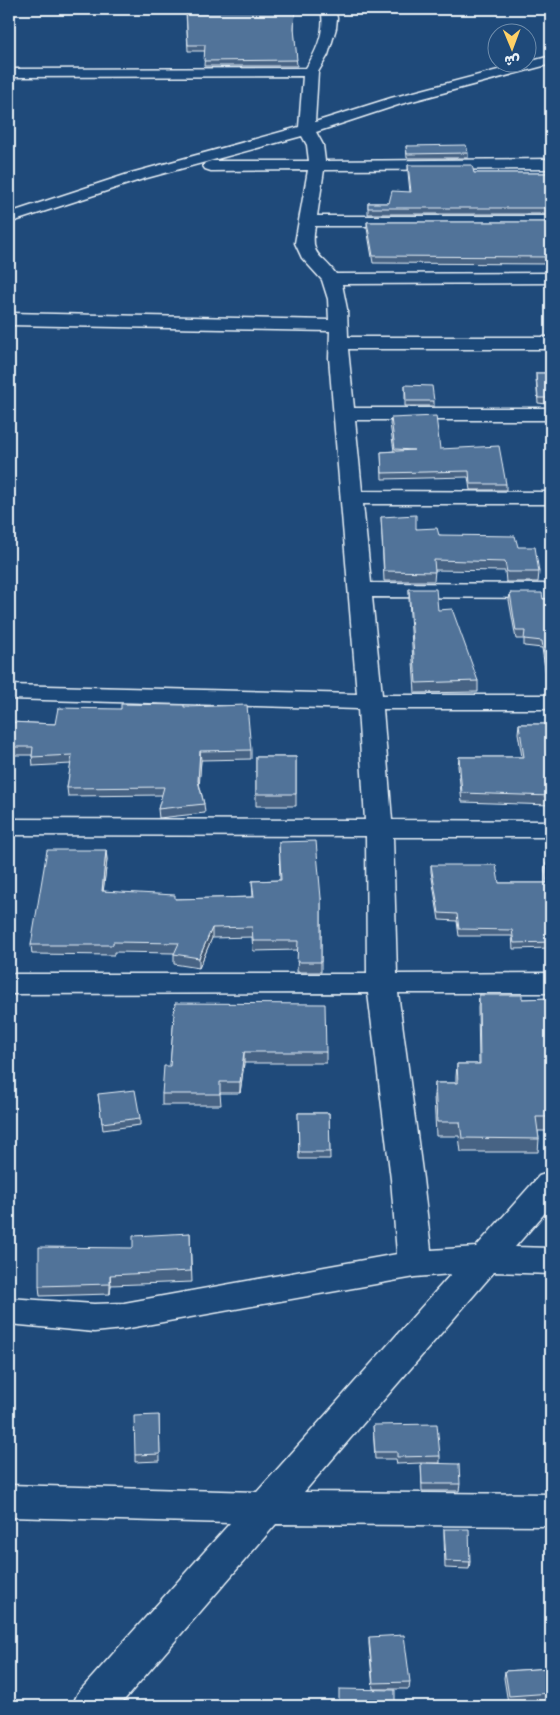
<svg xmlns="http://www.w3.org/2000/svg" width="560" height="1715" font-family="'Shantell Sans','Playpen Sans Arabic',sans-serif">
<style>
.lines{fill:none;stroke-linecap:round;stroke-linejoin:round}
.street-casing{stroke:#e8f1f8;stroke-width:3}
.street{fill:#1f4a7a;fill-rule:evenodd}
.wall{fill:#466384;stroke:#e8f1f8}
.shaded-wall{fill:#39506b;stroke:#e8f1f8}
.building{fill:#517399;stroke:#e8f1f8}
</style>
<rect width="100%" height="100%" fill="#1f4a7a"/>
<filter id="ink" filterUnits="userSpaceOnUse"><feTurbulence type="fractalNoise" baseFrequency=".02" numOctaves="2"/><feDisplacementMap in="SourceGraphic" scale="10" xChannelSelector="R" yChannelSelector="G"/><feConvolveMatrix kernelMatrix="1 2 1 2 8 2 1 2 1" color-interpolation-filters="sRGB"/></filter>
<g filter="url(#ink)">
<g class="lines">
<defs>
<path id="street" d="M321,9H335L337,18L336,28L328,55L318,72L315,122L391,98L551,56V64L401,104L316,132L323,145L325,161L551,159V169L324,170L317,216H551V226H315C310,258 320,252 336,274L551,273V283L342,284L347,309L348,337H551V349H348L354,408H551V420H355L362,491L551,492V504H363L371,583L551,584V598L372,597L382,695H551V709H383L392,820L551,821V837H393L397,974L551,973V993H398L423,1179L431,1250L476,1247L539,1176L551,1172V1206L515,1247L551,1248V1274L494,1272L304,1492L551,1494V1526L276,1524L119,1706H72L78,1693L230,1523L9,1517V1485L257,1492L451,1274L415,1277L124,1329L94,1332L9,1324V1298L94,1304L124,1303L397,1254L391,1179L368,993L9,994V974H367L366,836L9,835V819L365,820L358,709L9,699V685L357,694L329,358L330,331L9,325V313L329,320L328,299L322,280L302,258L295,243L308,170L211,171L205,169L203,166L205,163L211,161H309L307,145L302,136L143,179L9,223V213L131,173L299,127L303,76L9,77V69L306,68C317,51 326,29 321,9Z"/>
</defs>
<use href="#street" class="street-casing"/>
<use href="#street" class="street"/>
</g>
<path class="wall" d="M170,9H295L294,30L297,66H204L205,51H188L186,12H170Z
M406,146L468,153V158H407Z
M408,165L474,173H551V214H368V203H389L410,192L408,172Z
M367,222H551V264L373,263L367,228Z
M536,373H551V407L547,406V404L538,403L536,379Z
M405,385L434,401V406H405Z
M551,415V450L548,441L547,422L548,416Z
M391,418L440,449L506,484V490H470L468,477L382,479L381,452L394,451L390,424Z
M381,517L416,529L439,535L518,547L539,572L538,582H506L505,571L435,570L434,581H384Z
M409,589L438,610L478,681V692L415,693L409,599Z
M510,593L543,599H551V676H546L542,648L524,646V639H516L509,600Z
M184,707L251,750V759L201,760L199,783L204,804L205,813L159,818L158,809L162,795L68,796L67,788L71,764L33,766L32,755H9V722L55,724L121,709Z
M519,724H551V805L462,802L458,766L459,757H522L518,733Z
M256,757H296V806H256Z
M279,842L321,898V972H297L298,950L253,951L252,937L212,938L199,968L174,964V953L114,952V955L32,954L31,945L106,850L107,860L103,891L175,899L253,897L252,881L280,880Z
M546,863H551V948L513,949L512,936H459L457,921L439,920L431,872V865L499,883H547L545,870Z
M479,995L522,999L551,998V1131H538L539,1139L538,1152H461L459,1136H436L434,1096L435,1083H456V1077L457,1064H479L478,1008Z
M175,1003L326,1052V1063H244L240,1093H220L221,1105H162V1094L170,1066Z
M98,1094L140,1118V1125L103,1130Z
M298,1113H329L330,1159H299Z
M190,1233L192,1282L111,1285L110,1294L40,1296L39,1286L133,1248Z
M159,1415L160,1461L135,1462V1455Z
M373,1425L440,1456V1463H427L460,1484L459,1491H422L421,1463L397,1464L396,1459H375Z
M444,1529L470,1562L469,1569L445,1568L444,1536Z
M369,1637L410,1682L409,1689H373L369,1644Z
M551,1668V1701V1700L508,1703L504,1678L505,1671Z"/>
<path class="shaded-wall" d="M200,751L201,760L199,789L198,781Z
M106,850L107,860L102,901V891Z
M212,928V938L199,968V958Z
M244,1052V1063L240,1093V1082Z
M110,1275L111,1285L110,1294Z"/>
<path class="building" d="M186,9H295L294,28L297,60L204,61L205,45H188Z
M466,145L468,153L407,154L406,146Z
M408,165H472L474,173H551V208H368V203H389L392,191L411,192Z
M367,222H551V257L373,256Z
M536,373H551V402L548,401L547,398H538Z
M405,385L432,386L434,401H406Z
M551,415V444L548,435V416Z
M436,416L440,449L499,446L506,484H470L469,471L382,473L381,452L414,450L395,449L391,418Z
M416,515V529L437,528L439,535L515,536L518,547H535L539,572H507L505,562L434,560L435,572L384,571L381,517Z
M409,589H436L438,610L452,609L478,681L416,683Z
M510,593H542L543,599H551V669H546L542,641L524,639L525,631H516Z
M121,704L184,705V707L247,705L251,750L200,751L198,781L204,804L158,809L164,787L67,788L72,755L32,757L33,747H9V722L55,724L58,708L121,709Z
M519,724H551V796L462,793L459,757H524Z
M256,757H296V794H256Z
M316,841L321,898V962H297L298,941H253L252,927L212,928L199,958L174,954L179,943L113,942V945H31L47,850H106L102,891L175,895V899L254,897L252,881L281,880L279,842Z
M546,863H551V942L514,943L512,930L459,929L457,914L439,913L431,865H496L499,883H548Z
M479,995H522V999L551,998V1117H536L539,1139L462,1138L460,1122H437L435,1083H458L457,1064H480Z
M175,1003L325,1004L326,1052H244L240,1082H220V1094H162L164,1066H170Z
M135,1090L140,1118L102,1123L98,1094Z
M298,1113H329L330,1152H299Z
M190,1233L191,1271L110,1275V1284L39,1286V1247L133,1248V1236Z
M159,1415L160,1454L135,1455L134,1416Z
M437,1424L440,1456L397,1457V1452H375L373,1425Z
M421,1463L459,1464L460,1484H422Z
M444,1529H469L470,1562L446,1561Z
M404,1635L410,1682L373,1683L369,1637Z
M551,1668V1693L509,1696L505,1671Z
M339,1689L395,1690V1706H339Z"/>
</g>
<rect width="560" height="1715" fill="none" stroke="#1f4a7a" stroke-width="30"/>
<rect x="15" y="15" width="530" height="1685" fill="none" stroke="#e8f1f8" stroke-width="2" filter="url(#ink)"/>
<g transform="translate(512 48) rotate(179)"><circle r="24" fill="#1f4a7a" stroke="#6f8dac"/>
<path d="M0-4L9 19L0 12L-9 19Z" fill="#ffd166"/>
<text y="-8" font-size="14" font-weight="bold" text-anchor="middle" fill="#e8f1f8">ش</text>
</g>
</svg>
